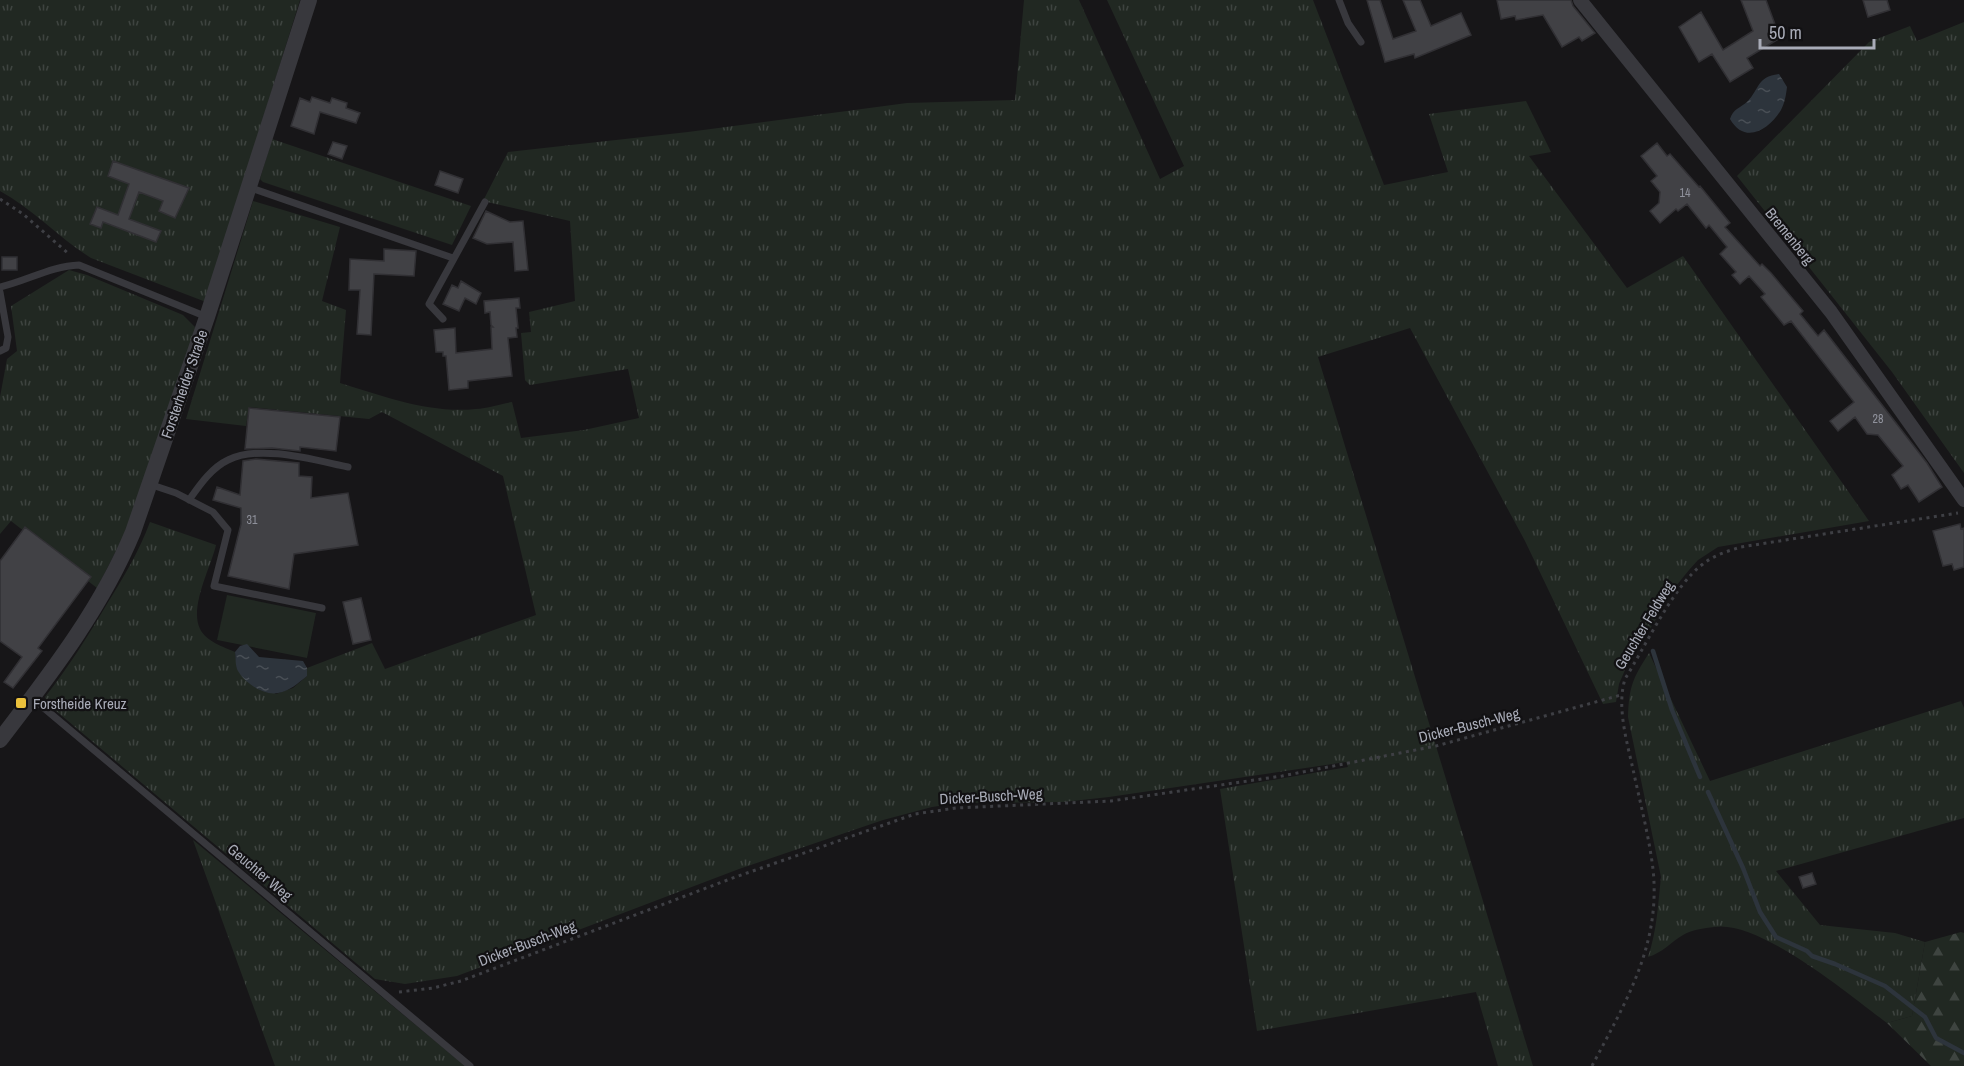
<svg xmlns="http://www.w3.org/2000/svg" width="1964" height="1066" font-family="'Archivo Narrow',sans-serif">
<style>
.grass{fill:url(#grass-tufts)}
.forest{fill:url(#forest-firs)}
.park{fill:#212822}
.water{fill:url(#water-ripples)}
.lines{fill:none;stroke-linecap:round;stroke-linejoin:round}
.stream{stroke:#2d343c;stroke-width:4.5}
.building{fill:#414145;stroke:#313034;stroke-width:1.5}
.path{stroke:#3e3f44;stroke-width:3;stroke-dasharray:3 4.5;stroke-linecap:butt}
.service{stroke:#38383d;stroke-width:7}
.minor{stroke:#38383d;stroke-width:14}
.tertiary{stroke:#38383d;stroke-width:16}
.poi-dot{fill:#ebc13c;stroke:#121113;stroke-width:2}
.labels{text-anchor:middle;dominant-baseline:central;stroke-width:4.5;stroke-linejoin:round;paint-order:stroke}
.number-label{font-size:12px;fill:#8f919b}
.street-label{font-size:15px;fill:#a9acb8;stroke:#121113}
.poi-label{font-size:15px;fill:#a9acb8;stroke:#121113;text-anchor:start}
</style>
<defs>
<pattern id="grass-tufts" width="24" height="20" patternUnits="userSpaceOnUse" patternTransform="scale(1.5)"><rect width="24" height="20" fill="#212822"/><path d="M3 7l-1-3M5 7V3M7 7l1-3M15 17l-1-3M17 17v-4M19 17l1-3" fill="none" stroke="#3e4440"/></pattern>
<pattern id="forest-firs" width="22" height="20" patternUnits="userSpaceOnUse" patternTransform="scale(1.5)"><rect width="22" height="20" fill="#212822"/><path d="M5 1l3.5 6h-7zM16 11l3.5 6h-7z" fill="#3e4440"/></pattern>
<pattern id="water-ripples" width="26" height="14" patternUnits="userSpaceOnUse" patternTransform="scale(1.5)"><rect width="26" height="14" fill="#2d343c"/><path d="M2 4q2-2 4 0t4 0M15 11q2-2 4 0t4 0" fill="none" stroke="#494f56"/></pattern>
</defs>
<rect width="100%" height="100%" fill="#171618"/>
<path class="grass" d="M0,0H300L206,302L91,258C59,238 33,209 0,191Z
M1024,0H1079L1160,179L1184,166L1107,0H1313L1384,185L1448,172L1429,114L1526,101L1551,152L1529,156L1627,288L1683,256L1869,521L1718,547L1698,560L1689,570L1676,586L1625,670L1619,684L1616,702L1603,704L1525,541L1410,328L1318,357L1533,1066H1498L1476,992L1257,1031L1220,789L1348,767L1346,762L1109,797L1063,802L959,803L932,807L883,820L739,869L457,976L405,984L375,979L49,705L45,697C68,668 88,636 107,604C123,578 139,552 150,522L216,545C211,567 189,607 200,629C206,641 223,647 235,652L237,669L276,694L293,688L307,676V668L372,643L385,669L536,615L503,476L382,412L369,419L249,407L246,426L186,419L253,201L340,227L322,301L346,310L340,383C383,396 430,414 476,409C488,408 501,404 512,402L521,438L584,430L639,418L628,369L530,385L525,380L521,333L531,332L529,312L575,301L570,221L483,201L508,152L688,132L907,103L1015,100Z
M1964,22V473L1892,372L1737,176L1869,42L1910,26L1917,41Z
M272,139L471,206L452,245L263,182L260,179Z
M69,270L87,275L183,315L197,329L138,508L97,588L11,521L0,534V397L7,359L17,351L11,306Z
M1649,653L1710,781L1961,701L1964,708V818L1776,871L1820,925L1895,933L1925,942L1912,1016L1887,1023C1851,996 1759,919 1714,927C1704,928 1691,930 1683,935C1671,942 1662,953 1648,957C1657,931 1658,904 1661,877L1628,717C1629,686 1633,678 1649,653Z
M193,840L465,1066H275Z"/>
<path class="forest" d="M1961,932L1964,933V1066H1931L1887,1023L1912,1016L1925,942Z"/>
<path class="park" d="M227,595L316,613L307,658L217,640Z"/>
<path class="water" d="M1779,74L1787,87C1786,95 1785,102 1781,110C1769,130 1745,145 1730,119C1733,109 1740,108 1747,102C1760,89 1756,77 1779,74Z
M247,644L259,657L303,661L307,668V676C298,683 290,691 278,693C264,696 245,683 238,671C235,666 236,658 235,652L240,646Z"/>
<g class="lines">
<path class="stream" d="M1653,651L1672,710L1700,777
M1708,792L1743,868L1760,912L1776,937L1807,951L1812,956L1835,964L1885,986L1925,1017L1936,1038L1964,1053"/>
</g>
<path class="building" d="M1367,0H1380L1393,39L1416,31L1403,0H1420L1431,26L1461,13L1471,35L1415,58L1414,54L1385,62Z
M1497,0H1571L1573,6L1595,33L1582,41L1579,37L1562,47L1543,15L1516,20L1515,16L1501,19Z
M1741,0H1766L1780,38L1747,58L1753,68L1730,82L1712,54L1699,62L1679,27L1701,12L1723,50L1753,31Z
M1863,0H1887L1890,10L1868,17Z
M312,97L330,103L332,98L347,103L346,108L360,113L356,123L320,112L314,134L291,126L300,98L310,102Z
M333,142L347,146L342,159L328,154Z
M1657,143L1667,156L1670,154L1699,187L1700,186L1730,223L1725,227L1760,266L1762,264L1771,273L1803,311L1800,314L1818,336L1824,330L1927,463L1942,487L1919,502L1908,485L1901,489L1892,475L1903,466L1878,435L1867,434L1855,417L1838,431L1830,421L1854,402L1791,321L1784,325L1761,297L1765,294L1749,276L1740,284L1732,275L1736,272L1720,254L1727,247L1709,225L1706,228L1687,204L1678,211L1676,209L1660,223L1650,211L1659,203L1660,192L1651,181L1657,176L1641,156Z
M113,161L189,188L175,218L159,211L163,201L139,192L129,219L161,231L156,242L103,222L101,228L90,224L97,207L118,215L129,184L108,176Z
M440,171L463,179L458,193L435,185Z
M486,211L510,222L523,221L528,270L515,271L513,242L487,244L473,238Z
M384,249L416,251L414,276L374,274L371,335L357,334L360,290H349L350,259L384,261Z
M2,257H17V270H2Z
M461,281L481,293L476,304L465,298L459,311L443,304L452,285L458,288Z
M519,298L520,308H516L518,328H516L517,337L508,338L512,376L468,381V388L449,390L446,356H443V352H436L434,330L455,328L456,353L492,349L491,327H493L491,325L490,312L485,313L484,301Z
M249,408L340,417L336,451L300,447V451L272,448L245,449Z
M256,459L299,463V476L312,477L311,498L348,493L358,545L294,554L289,589L228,576L241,524V508L213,500L217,487L240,495L243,461Z
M1960,524L1961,529L1964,528V567L1954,570L1952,564L1943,566L1933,531Z
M25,527L91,577L38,648L42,651L13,688L4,682L22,657L0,641V561Z
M361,598L371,640L353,644L343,602Z
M1812,873L1816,884L1803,888L1799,877Z"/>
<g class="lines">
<path class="path" d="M0,199L23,214L70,255
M399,992L433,988L461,981L730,879L915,814L956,808L1111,801L1282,776L1436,746L1621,695
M1592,1066C1626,1001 1661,945 1653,869C1649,837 1641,806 1634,774C1628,745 1616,708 1625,679C1645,647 1674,585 1703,564C1714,555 1728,551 1741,547L1958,513"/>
<path class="service" d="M1339,0L1348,23L1361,42
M248,187L453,258
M0,287C27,281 51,266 79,265L207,317
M0,292L8,337L6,348L0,351
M443,319L429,304L485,202
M149,484L176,493L213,512L228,530L214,586L322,608
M189,500C199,486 211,468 228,460C260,444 314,460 348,467
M32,698L470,1066"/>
<path class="minor" d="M1580,0L1831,312L1964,500"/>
<path class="tertiary" d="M0,740C51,673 101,609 133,532L207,317L309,0"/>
</g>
<rect class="poi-dot" x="15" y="697" width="12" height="12" rx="3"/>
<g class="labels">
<g class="number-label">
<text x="1685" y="193">14</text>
<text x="1878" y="419">28</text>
<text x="252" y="520">31</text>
</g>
<g class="street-label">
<text transform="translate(1790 236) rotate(51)">Bremenberg</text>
<text transform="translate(184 384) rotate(-71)">Forsterheider Straße</text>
<text transform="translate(1644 625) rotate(-59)">Geuchter Feldweg</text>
<text transform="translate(1469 725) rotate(-14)">Dicker-Busch-Weg</text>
<text transform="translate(991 796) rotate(-3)">Dicker-Busch-Weg</text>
<text transform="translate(260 872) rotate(40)">Geuchter Weg</text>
<text transform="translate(527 943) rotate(-21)">Dicker-Busch-Weg</text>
</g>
<g class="poi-label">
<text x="33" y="703">Forstheide Kreuz</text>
</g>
</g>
<path d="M1760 39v9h114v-9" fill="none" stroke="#a9acb8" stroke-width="3"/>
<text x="1769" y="39" font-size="18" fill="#a9acb8" stroke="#121113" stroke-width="4.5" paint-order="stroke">50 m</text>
</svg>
